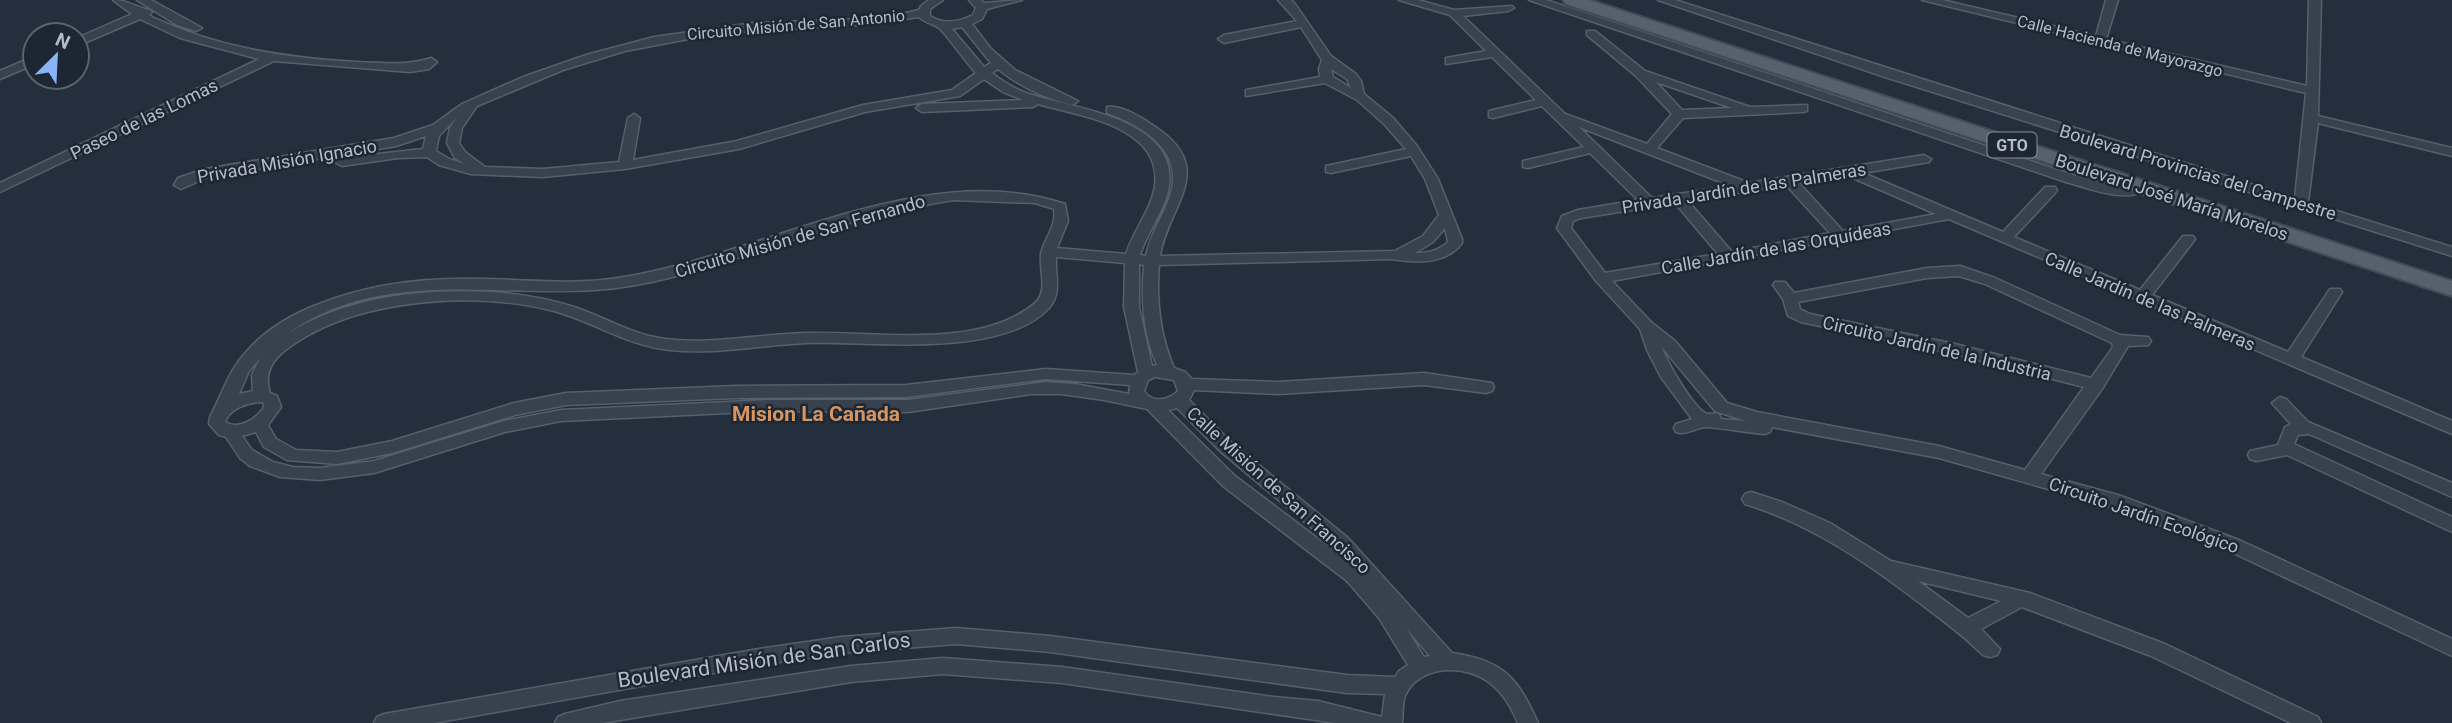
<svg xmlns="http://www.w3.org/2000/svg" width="2452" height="723" font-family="Roboto,sans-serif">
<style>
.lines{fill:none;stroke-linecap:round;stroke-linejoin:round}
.minor-casing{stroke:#565f6c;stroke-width:3}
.primary-casing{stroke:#414a57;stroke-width:4}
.minor{fill:#38414e;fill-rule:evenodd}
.primary{fill:#56606e;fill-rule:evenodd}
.labels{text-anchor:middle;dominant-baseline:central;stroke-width:5;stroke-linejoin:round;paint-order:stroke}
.far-street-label{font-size:16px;fill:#b4bcc9;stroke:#1d2633}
.shield{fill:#1d2633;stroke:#878f9c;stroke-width:2}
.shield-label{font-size:16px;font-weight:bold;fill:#b4bcc9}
.street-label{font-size:18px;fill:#b4bcc9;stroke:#1d2633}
.quarter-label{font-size:21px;font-weight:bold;fill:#d59563;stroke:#1d2633}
.near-street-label{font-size:21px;fill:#b4bcc9;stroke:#1d2633}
</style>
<rect width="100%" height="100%" fill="#242f3e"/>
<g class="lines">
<defs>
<path id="minor" d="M113,0C128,0 137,8 150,10L152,12L149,15L154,18C220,48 285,58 357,62C383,63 407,66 431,58L437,62L429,69L410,72L274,61L0,192V183L259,59L180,38L140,19L77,46V38L132,14Z
M137,0H151L202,28L196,31L177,25Z
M929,0H943L930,9V16C944,25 958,22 973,15L976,8L969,0H981L984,3L1022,0L987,9L982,19L972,24L991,49L1015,70L1078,101L1072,105C1045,98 1019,86 998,69L992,73C1003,82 1015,89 1029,94C1074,109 1178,118 1169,186C1166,208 1147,233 1140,255L1146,256C1150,234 1163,217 1170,196C1185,151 1143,126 1107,113V107C1121,105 1139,116 1151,124C1221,168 1168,204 1160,256L1395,251L1423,236L1439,215L1425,179L1411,156L1331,173L1326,172V166L1406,149L1384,124L1357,100L1325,83L1246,96V90L1320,77L1319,69L1322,60L1301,27L1224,43L1218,39L1224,35L1297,21L1278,0H1291L1295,4L1331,56L1356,74L1361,81L1364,94L1393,118L1417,146L1438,179L1462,239V243C1445,265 1416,263 1391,259L1159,265C1156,301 1160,335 1174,368L1185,372L1192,379L1278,382L1424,373L1492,383L1494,387L1492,391L1486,393L1424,385L1278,394L1194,390L1189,400L1232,443L1348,538L1452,653C1503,660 1518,678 1538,723H1518C1511,707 1504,694 1490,683C1466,664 1419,664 1405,696C1402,704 1403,715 1402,723H1336L1062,683L943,674L851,682L602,723H555L558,717L565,714L620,701L851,666L943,658L1062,667L1274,697L1318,701L1382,717L1385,694L1347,693L1050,652L956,644L841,653L759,665L434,723H374L377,717L384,714L759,649L841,637L956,628L1050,636L1347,675L1395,677L1399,671L1408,665L1379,618L1347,581L1223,486L1147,409L1104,400L1061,394H1031L908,412L768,411L561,421L505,432L374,473L320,480L280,477L250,466L240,458L226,437L219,435L209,424L210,417C219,401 225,381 236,365C256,336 287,316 319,304C371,283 430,277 486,279C530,280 574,285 618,278C760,257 921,156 1065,204L1068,221L1057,248L1126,254C1133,232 1153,206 1155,185C1162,126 1080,116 1038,104L1033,107L922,112L916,108L922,104L1023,100L1003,92L984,79L960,96L865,112L739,149L625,169L543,177L471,174L439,165L427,157L398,158L342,166L335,162L342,158L423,149L426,136L396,146L208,177L181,189L174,185L178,178L205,169L394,138L433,125L462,104L523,77L586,55L654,37L753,23L860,19L902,14L919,10L921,6ZM919,17C925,23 932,23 939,28C944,31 967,64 976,73L952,90L863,105L737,141L633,160L640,118L634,114L628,118L619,162L543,169L485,167L465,152L459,143L462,128L477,106L563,70L625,51L720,33L860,25ZM962,27L991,63L984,67L952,29ZM1331,69L1347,79L1351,88L1333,77ZM457,117L450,128L447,143L455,158L465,164L449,159L436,151L439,136ZM953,200L1035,203L1054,209C1057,226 1044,239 1041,254C1039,270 1049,292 1034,304C977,350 876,331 807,333C757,334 708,346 659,338C629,333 602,316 574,307C547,298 519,294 491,292C423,288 343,297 286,335C377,268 491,297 594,290C661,286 726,261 789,241C843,224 897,209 953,200ZM1445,228L1448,242C1438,251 1428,253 1415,253L1433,242ZM1056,257L1125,263L1124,307L1138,372L1134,375L1046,369L906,385L736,386L566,393L514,403L392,441L337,452L296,450L276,439L268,425L281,407L277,396L270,393C262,368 278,354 297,342C364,298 478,291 554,311C594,322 628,346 670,350C716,355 761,345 807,343C872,341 1001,359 1049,308C1062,293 1055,275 1056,257ZM1139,264L1144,265C1141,299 1143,333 1157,365L1152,366L1139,307ZM260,358L252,375L253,391L239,394L249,371ZM1155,377L1174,380L1178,391C1169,400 1152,404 1144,391L1148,380ZM1046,379L1130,385L1129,394L1075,384L1046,382L908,400H768L561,410L504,421L374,461L320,468L293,467L273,462L252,450L242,436L256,432L264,447L287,460L337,464L392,453L515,415L566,405L736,398L906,397ZM261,402L264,403L263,409C254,420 239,430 225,422C230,408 247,403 261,402ZM1177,408L1220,451L1336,548L1346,560L1235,476L1168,410ZM1406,628L1430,656L1424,657Z
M1399,0H1418L1454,10L1512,6L1514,8L1508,11L1463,16L1565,114L1647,144L1672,114L1636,76L1587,35V31H1595L1645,71L1750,107L1807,105V111L1803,112L1683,118L1657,148L1749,183L1924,155L1931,159L1929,162L1863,173L2003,232L2045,187H2055L2057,190L2055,193L2014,237L2140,290L2183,236H2193L2195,239L2193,242L2152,295L2288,352L2330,289H2340L2342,292L2301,357L2452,421V434L1949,219L1612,281L1652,323L1675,341L1727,403L1757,412L1939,446L2025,470L2084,387L1955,354L1801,322L1788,316L1783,299L1773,285L1775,282H1785L1794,293L1927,268L1960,266L1995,278L2120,335L2148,337L2151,341L2148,345L2128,346L2102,389L2041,474L2121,496L2239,540L2452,639V656L2227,550L2111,507L1939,458L1772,427L1770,432L1764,434C1745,432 1727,429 1708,427C1697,426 1688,436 1676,432L1674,428L1676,424L1692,419L1661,377L1647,350L1640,329L1596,281L1557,228L1562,216L1578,210L1638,200L1590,153L1528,168L1523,167V161L1584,147L1542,106L1493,118L1489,117V111L1536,100L1492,57L1446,64V58L1486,51L1450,15ZM1656,82L1732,108L1682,110ZM1579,127L1731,186L1652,198ZM1846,175L1936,214L1843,231L1799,183ZM1786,185L1830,233L1732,252L1688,201ZM1675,203L1718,254L1605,273L1571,228L1573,221L1581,218ZM1959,276L1985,284L2112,343L2113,347L2091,378L1955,344L1810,314L1800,309L1798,302L1927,278ZM1661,346L1715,411L1746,421L1721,419L1719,414C1715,413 1712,414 1708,414C1694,411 1666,359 1661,346Z
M1529,0H1546L2076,176L2119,187L2141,184L2148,188C2128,205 2089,188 2066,182Z
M1658,0H1675L2295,198L2306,93L1922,0H1942L2096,36L2106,0H2118L2106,39L2307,86L2309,0H2321L2318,116L2452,148V156L2318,123L2308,202L2452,247V256L1882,76Z
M35,56V64L0,79V71Z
M2280,397L2286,399L2308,422L2452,483V497L2309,434L2298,435L2294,444L2452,517V532L2287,455L2256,461L2250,459L2248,455L2250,451L2278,445L2285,427L2291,424L2272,403Z
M1751,492L1782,502L1830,523L1891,561L2030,593L2165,644L2318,717L2321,723H2291L2151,656L2022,607L1981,629L2000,649L1997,655L1990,657L1983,655C1965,637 1945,622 1925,607C1869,564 1813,525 1745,504L1742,499L1745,494ZM1918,581L2001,601L1968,618Z"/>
<path id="primary" d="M1563,0H1589L2452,281V296L1566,4Z"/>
</defs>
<use href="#minor" class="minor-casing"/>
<use href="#primary" class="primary-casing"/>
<use href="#minor" class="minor"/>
<use href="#primary" class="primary"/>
</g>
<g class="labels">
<g class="far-street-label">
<text transform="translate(796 25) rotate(-5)">Circuito Misión de San Antonio</text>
<text transform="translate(2120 46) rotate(14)">Calle Hacienda de Mayorazgo</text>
</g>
<rect class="shield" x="1987.5" y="132.5" width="49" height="25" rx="5"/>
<g class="shield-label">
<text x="2012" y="145">GTO</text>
</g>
<g class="street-label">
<text transform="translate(144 119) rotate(-26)">Paseo de las Lomas</text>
<text transform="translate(287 161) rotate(-10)">Privada Misión Ignacio</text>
<text transform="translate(2198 172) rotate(17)">Boulevard Provincias del Campestre</text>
<text transform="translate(1744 188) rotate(-9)">Privada Jardín de las Palmeras</text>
<text transform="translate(2172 197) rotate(18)">Boulevard José María Morelos</text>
<text transform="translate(800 236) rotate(-16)">Circuito Misión de San Fernando</text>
<text transform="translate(1776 248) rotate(-10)">Calle Jardín de las Orquídeas</text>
<text transform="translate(2150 301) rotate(23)">Calle Jardín de las Palmeras</text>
<text transform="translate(1937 348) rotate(13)">Circuito Jardín de la Industria</text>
<text transform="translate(1279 490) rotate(42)">Calle Misión de San Francisco</text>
<text transform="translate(2144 515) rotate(19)">Circuito Jardín Ecológico</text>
</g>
<g class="quarter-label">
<text x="816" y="414">Mision La Cañada</text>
</g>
<g class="near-street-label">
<text transform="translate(764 660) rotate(-8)">Boulevard Misión de San Carlos</text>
</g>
</g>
<g transform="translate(56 56) rotate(24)"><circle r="33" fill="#1d2633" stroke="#59626f" stroke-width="2"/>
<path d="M0-5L12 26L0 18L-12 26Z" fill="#8ab4f8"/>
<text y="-10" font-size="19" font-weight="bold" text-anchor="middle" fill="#b4bcc9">N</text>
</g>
</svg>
